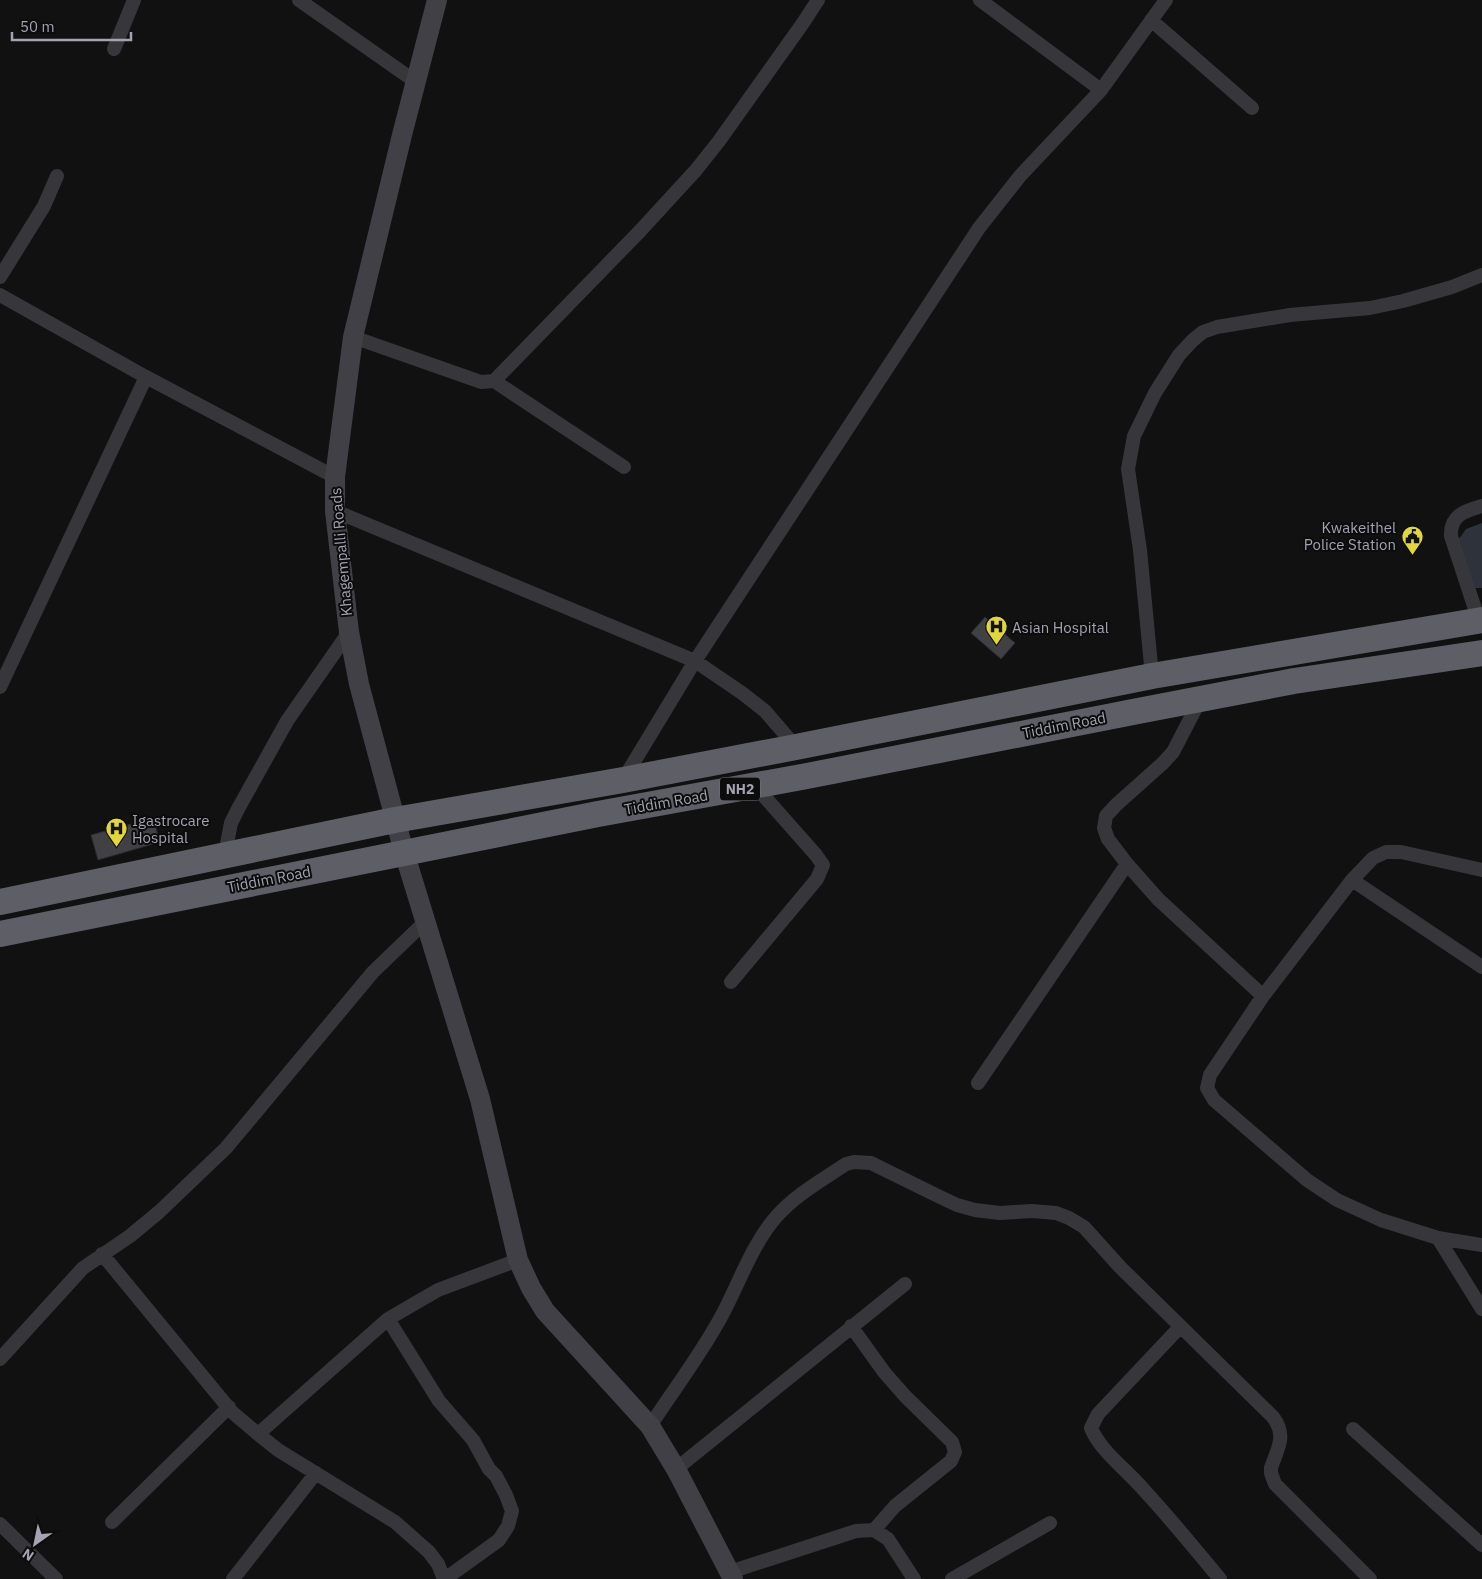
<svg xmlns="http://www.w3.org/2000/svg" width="1482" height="1579" font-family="'IBM Plex Sans',sans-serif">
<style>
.water{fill:#2d323b}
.building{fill:#404045;stroke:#2c2b2e}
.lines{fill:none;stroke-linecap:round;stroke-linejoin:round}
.street{stroke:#37373b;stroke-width:14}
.secondary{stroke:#404046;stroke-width:20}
.highway{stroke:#5e5e67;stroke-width:26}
.labels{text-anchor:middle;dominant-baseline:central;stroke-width:4;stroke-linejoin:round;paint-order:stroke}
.shield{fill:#0c0c0d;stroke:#767680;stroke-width:1}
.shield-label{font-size:14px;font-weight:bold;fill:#a3a3b1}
.poi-label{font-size:15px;fill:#a3a3b1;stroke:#0c0c0d;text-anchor:start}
.street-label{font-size:15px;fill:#a3a3b1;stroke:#0c0c0d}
</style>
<rect width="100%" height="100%" fill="#111112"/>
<path class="water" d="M1482,523V588H1475L1459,539L1466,529Z"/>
<path class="building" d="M985,617L1015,643L1001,659L971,633Z
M153,818L160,842L98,860L91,835Z"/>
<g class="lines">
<path class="street" d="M299,0L416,82
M980,0L1101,90
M1151,20L1252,108
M114,49L134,0
M0,277L44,206L57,176
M0,295L146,377L335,477
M353,337L481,382L494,381L640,231L696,170L719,141L803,23L818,0
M494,381L624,467
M335,511L695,661L742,693L765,711L796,747
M1479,621L1451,536C1450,515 1465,511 1482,506
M1152,676L1140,550L1128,469L1134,436L1155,393L1179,355L1193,340L1203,332L1217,327L1290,315L1370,308L1403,301L1452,287L1482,275
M0,687L146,377
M1200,700L1173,752L1163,763L1116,805L1106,816L1104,828L1108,839L1127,864L1158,899L1263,996
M623,780L695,661L979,228L1020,176L1101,90L1166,0
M225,854L231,823L238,809L287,721L349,632
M1482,870L1401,852H1386L1373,858L1352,880L1263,996L1210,1075L1207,1088L1214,1100L1307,1180L1337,1200L1381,1220L1438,1238L1482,1245
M1352,880L1482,967
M731,982L817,879L823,865L816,855L755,786
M978,1083L1127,864
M1438,1238L1482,1309
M102,1254L232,1412L258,1434L278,1450L395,1522L429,1552L438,1564L444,1579
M388,1319L439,1401L473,1440L489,1469L496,1476L506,1495L512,1511L508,1526L499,1540L445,1579
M851,1326L884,1372L905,1396L952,1442L955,1452L951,1461L895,1506L874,1530
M1180,1327L1098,1414L1091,1428C1101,1452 1126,1469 1143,1489C1170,1518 1195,1549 1220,1579
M0,1359L83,1268L130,1236L159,1212L226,1148L373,972L426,921
M650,1426C673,1391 701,1354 721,1317C739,1284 751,1246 776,1217C795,1195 822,1180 846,1164L854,1162L871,1163L940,1197L957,1205L975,1210L1000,1213L1032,1211L1056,1213L1069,1218L1084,1227L1120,1267L1273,1417C1287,1436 1278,1447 1271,1468V1473L1275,1484L1370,1579
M1353,1429L1482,1545
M258,1434L388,1319L438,1290L518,1260
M676,1469L905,1284
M112,1522L229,1407
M0,1524L56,1579
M730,1572L856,1531L874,1530L888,1539L914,1579
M233,1579L316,1473
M952,1579L1050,1523"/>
<path class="secondary" d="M437,0L403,131L353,337L335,477V511L349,632L359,684L404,852L480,1099L518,1260L531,1288L545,1311L650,1426L676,1469L733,1579"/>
<path class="highway" d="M0,902L395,820L623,780L796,747L1152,676L1482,620
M0,934L598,814L807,776L1138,711L1294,681L1482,653"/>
</g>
<defs>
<symbol id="civic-pin" viewBox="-11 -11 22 30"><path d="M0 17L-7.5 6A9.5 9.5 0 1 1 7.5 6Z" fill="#e2d739" stroke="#0c0c0d"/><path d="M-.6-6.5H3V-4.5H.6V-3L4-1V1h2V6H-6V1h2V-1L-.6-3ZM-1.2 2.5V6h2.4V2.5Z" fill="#111"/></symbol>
<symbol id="hospital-pin" viewBox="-11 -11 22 30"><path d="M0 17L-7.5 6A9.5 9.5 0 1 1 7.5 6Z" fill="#e2d739" stroke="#0c0c0d"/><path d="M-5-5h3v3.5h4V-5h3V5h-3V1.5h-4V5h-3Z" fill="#111"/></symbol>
</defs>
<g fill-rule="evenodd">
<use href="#civic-pin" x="1400" y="524" width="25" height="34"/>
<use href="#hospital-pin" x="984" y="614" width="25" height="34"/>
<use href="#hospital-pin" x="104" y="816" width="25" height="34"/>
</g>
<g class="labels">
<rect class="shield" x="720" y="777.5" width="40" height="23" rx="4"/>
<g class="shield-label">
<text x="740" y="789">NH2</text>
</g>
<g class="poi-label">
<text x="1396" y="527" text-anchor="end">Kwakeithel<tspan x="1396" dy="17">Police Station</tspan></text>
<text x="1012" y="627">Asian Hospital</text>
<text x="132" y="820">Igastrocare<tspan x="132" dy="17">Hospital</tspan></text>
</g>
<g class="street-label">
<text transform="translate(341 552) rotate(-95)">Khagempalli Roads</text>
<text transform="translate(1064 725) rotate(-11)">Tiddim Road</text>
<text transform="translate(666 802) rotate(-10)">Tiddim Road</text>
<text transform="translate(269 879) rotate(-11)">Tiddim Road</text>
</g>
</g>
<g transform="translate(35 1544) rotate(213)" stroke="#0c0c0d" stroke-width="4" paint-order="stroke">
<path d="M0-4L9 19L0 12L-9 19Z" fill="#a3a3b1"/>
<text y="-8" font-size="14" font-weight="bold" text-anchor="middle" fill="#a3a3b1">N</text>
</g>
<path d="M12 32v8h119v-8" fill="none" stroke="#a3a3b1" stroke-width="2.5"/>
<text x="20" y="32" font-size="15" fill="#a3a3b1" stroke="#0c0c0d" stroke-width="4" paint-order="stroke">50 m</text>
</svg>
